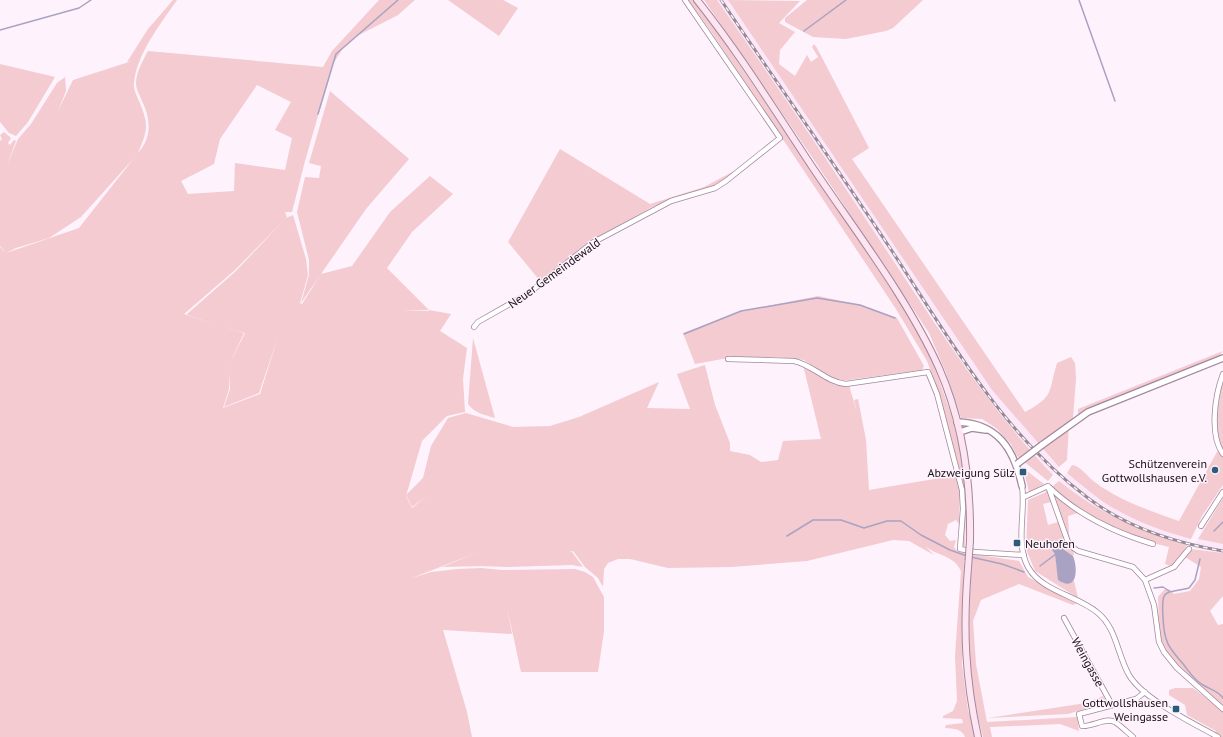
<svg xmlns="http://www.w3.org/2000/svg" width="1223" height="737" font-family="'PT Sans',sans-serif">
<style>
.built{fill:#fde8fa}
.green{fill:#f3cbd1;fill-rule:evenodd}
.water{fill:#a9a2c2}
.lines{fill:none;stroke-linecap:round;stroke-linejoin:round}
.stream{stroke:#a9a2c2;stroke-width:1.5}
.minor-casing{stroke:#a2879e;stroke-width:6}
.tertiary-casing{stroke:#a2879e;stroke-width:8}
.secondary-casing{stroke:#a2879e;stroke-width:8}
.minor{stroke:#fff;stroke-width:4.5}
.tertiary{stroke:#fff;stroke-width:5.5}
.secondary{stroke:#fde5f1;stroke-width:6}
.rail-casing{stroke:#948a93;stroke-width:3}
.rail{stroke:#fef2fc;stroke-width:1.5;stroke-dasharray:4.5;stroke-linecap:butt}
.tertiary-bridge-casing{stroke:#a2879e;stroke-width:8;stroke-linecap:butt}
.secondary-bridge-casing{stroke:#a2879e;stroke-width:8;stroke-linecap:butt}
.tertiary-bridge{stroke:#fff;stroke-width:5.5}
.secondary-bridge{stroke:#fde5f1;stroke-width:6}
.poi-dot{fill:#2d5b7a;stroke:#fef2fc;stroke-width:1.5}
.labels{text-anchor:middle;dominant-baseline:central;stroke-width:3;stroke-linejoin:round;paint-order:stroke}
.street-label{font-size:12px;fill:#191018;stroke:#fef2fc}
.poi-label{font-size:12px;fill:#191018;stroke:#fef2fc;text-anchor:end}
</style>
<rect width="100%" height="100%" fill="#fef2fc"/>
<path class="built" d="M717,0H728L992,390L1059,467L1053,475L1012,429L956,353L831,166Z
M1067,473L1099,499L1127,514L1176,535L1191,539L1187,545L1129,526L1092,506L1059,481Z
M1198,539L1223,544V553L1193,548Z"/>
<path class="green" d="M173,0H177C160,25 137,53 134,83C133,89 137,96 139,101C149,125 148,129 138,153C152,137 151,120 142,101C140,95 136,90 136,83C136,73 143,60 148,51L323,67L332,51L379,0H415L398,15L357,36L343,48L333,64L305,161L292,212H285L287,217L235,270L184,314L244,333L229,365L245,333L186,315L236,271L286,218L293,215L306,259L308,275L300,303L302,304L321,274L301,303L309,275V260L297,212L305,177L319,178L344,194L319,178L321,166L309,163L330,91L409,159L366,209L321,274L352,266L390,212L430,176L453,194L412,232L387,268L429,310H401L429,311V310L451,314L440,331L467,348L463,379L465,412L447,416L422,441L406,496L412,508L427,496L412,507L406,495L423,478L431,446L448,418L466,413L513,427L550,426L579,417L659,382L647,408L690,409L677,374L705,365L715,405L730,443V451L750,455L761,462L778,460L783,441L821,439L803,365L836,385H849L857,413L854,400L858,399L866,440L869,490L958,475L960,487L959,524L956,520L948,524L945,535L950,541L956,540L954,547L958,552L1019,561L1028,577L1078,603L1073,605L1019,584L981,600L973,621L976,664L987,722L1077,717L1079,731L1060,724L990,727L992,737H983C966,676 968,623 972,561L964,560L962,665L968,710L977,737H965C961,728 954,729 945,728L946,725L963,723L962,719L943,718V716L953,711L957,701L955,656L961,571C954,555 937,556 925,546L934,555L909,541L893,540L807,561L731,567L668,568L630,559H618L608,563L604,569L603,587L598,578L585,567L573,551L569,552H572L583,567L572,565L507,567L481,566L442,567L481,551L412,578L431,572L458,569L481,568L502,570L575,569L585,572L593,577L604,597V631L598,672H521L507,607L512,634L443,630L467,712L472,737H0V247L6,253L79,228L134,158L81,217L49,238L16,248L6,253L0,246V141L2,139L0,135L4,132L11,138L8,143L10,145L14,140L16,141L7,165L18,139L31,124L57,83L65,77L66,91L58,111L73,80L132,61L127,62L148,29ZM257,85L291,102L275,130L292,138L285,170L235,163L234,191L188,194L181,181L214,164L220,139ZM278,337L260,394L223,408L229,389V373L230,389L224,407L259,393Z
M448,0H503L518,8L499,36Z
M688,0H694L698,4L853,231L909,317L928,349L951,414L965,470L966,512L965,547L962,546L965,505L963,482L935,382L927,361L896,309L710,30Z
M704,0H717C770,76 822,152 873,230C929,314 983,402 1053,475L1048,481L1017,456L1011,444L996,428L982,419L961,418L946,373L929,333L810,154Z
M728,0L800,1L779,23L795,32L780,50L779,64L795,76L807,55L811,62L818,57L812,47L814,44L817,48L869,148L852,159L1025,412C1055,396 1048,392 1057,363L1071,357L1075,363L1076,379L1073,418L1069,423L1067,460L1059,467L992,390Z
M807,0H923L893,28L886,31L846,39L813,37L785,22V18Z
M0,64L55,77L28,122L16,136L9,133L0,122Z
M560,149L650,204L704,187L734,171L720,184L677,197L652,207L596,239L593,238L541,282L508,242Z
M818,296L861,305L897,318L924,366L922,370L841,381L832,379L804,360L778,357L728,358L695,364L683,333L741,311Z
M473,338L495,418C485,415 474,413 468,404Z
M1223,351L1219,356L1207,363L1089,409L1078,417V409Z
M1223,377V452C1211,432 1217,399 1223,377Z
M1218,450L1223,456V485L1202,516L1191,539C1160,531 1124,517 1098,498C1087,490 1077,481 1067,473L1072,465C1081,466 1088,478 1096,483C1120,501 1151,511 1179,521Z
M1023,468L1044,484L1029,492Z
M1059,481C1100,514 1137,530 1187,545L1180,558L1171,566L1165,564L1169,547C1140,540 1110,528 1085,511L1068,516L1069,534L1074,554L1073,556L1059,546C1052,560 1058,570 1063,583L1074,581L1078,598L1035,571L1026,549L1028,500L1044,493ZM1056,501L1060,515L1058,522L1048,525L1043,504Z
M1223,498V544L1198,539Z
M1190,549L1223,553V596L1210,611L1218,625L1223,624V708C1207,693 1168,663 1162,643C1157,629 1159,611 1158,597L1164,590L1169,589L1174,594L1190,591L1199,579L1201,567L1185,557Z
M1175,688H1193L1223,711V737H1213L1216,731L1187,715L1185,705L1169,695V690Z
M1103,696L1107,702L1068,714L988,718L1086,703Z"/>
<path class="water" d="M1053,546H1059L1073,556C1078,568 1078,593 1058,580L1055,554L1052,550Z"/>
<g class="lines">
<path class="stream" d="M1079,0L1115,101
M0,30L79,8L91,0
M804,31L846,0
M318,114L336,54L398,0
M684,334L741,311L817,298L860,305L895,318
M1214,531L1223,522
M787,536L813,520H841L864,528L887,521H901L921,535L950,550L967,556
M971,557L1002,564L1024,572
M1200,559L1195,580L1189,588C1165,594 1161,587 1163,617C1164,642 1168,647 1184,665C1190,673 1194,680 1203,685C1211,690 1217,690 1223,698
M1040,566L1056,554
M1154,588L1163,587L1169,591"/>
<defs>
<path id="minor" d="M474,327L478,322L529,293L592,243L671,201L715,188L726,181L780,138L685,0
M728,359L794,361C813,365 826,382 846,384L928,372L937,394L962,490L963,509L960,549L975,552L1024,555
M1223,374C1215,395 1209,435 1223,454
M1022,486C1026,511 1015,543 1028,567C1042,592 1077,595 1098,613C1117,629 1117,654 1129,675C1143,699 1193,723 1218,737
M1048,486L1069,545L1078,551L1133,567L1145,580L1154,605L1159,642L1164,652L1177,668L1223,709
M1049,487C1078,515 1116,533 1153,544
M1024,497L1048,486
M1201,526L1223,492
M1145,580L1174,567L1189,549
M1064,618L1112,705
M1133,737C1127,732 1121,726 1115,722C1106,717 1092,727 1082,726L1079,714L1136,699L1145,692"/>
<path id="tertiary" d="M957,422C998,423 1014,449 1022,486
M960,432L972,428L986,430
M1042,445L1088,412L1223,358"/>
<path id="secondary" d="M697,0C740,54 777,114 815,171C857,233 909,301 939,368C963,423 971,482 970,541
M968,568C963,628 965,678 978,737"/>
</defs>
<use href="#minor" class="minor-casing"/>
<use href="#tertiary" class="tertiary-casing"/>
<use href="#secondary" class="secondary-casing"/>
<use href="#minor" class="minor"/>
<use href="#tertiary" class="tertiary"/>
<use href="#secondary" class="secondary"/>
<defs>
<path id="rail" d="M721,0C777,83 835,165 890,248C948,336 1002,434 1088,498C1126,527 1176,543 1223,551"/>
</defs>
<use href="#rail" class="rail-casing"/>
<use href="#rail" class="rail"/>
<defs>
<path id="tertiary-bridge" d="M1017,464L1042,445"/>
<path id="secondary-bridge" d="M968,568L970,541"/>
</defs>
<use href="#tertiary-bridge" class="tertiary-bridge-casing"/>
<use href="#secondary-bridge" class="secondary-bridge-casing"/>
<use href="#tertiary-bridge" class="tertiary-bridge"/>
<use href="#secondary-bridge" class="secondary-bridge"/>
</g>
<g class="poi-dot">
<circle cx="1215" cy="470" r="4"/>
<rect x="1019" y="468" width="8" height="8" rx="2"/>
<rect x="1013" y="539" width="8" height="8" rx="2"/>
<rect x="1172" y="705" width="8" height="8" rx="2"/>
</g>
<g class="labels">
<g class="street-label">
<text transform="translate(554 273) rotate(-36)">Neuer Gemeindewald</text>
<text transform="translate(1088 662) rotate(61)">Weingasse</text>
</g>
<g class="poi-label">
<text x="1207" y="463">Schützenverein<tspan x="1207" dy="14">Gottwollshausen e.V.</tspan></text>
<text x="1015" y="472">Abzweigung Sülz</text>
<text x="1025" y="543" text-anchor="start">Neuhofen</text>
<text x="1168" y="702">Gottwollshausen<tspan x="1168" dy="14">Weingasse</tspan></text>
</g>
</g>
</svg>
